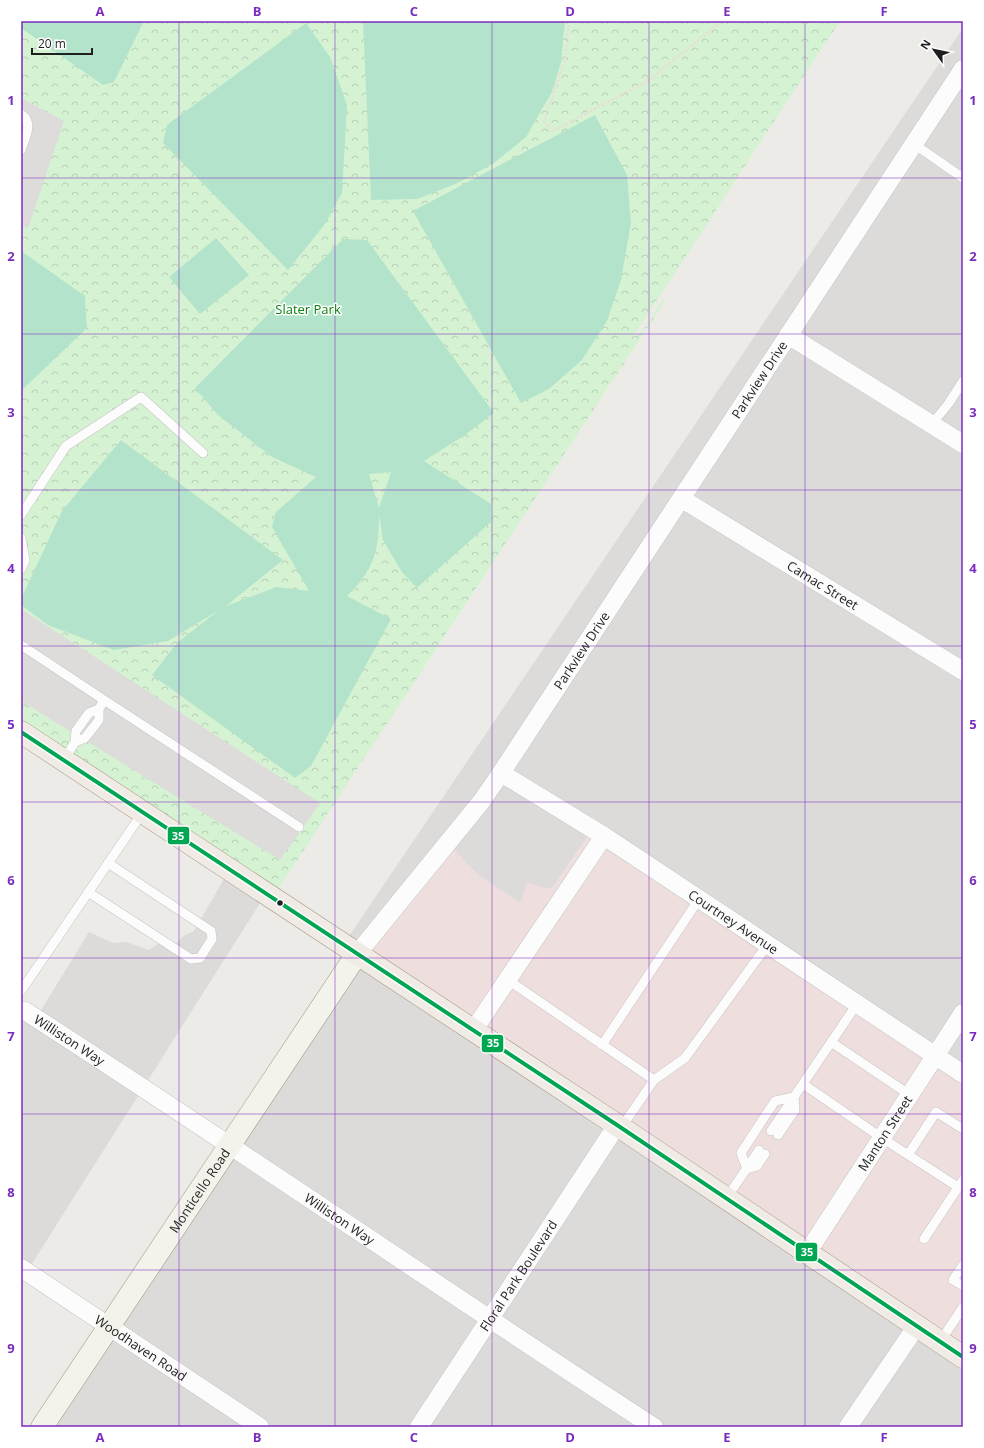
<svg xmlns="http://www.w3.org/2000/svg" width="984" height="1448" font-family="'Open Sans',sans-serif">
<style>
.residential{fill:#dcdbd9}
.commercial{fill:#efdede}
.park{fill:url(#park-crowns)}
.pitch{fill:#b3e4cb;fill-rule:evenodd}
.parking{fill:#dddcdb}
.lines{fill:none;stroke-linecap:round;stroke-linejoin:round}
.lane-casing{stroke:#c6c5c4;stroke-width:10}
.street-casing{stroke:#c6c5c4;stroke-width:19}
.secondary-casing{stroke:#979780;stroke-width:23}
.primary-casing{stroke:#a39684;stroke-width:23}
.path{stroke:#eadada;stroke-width:2.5;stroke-dasharray:2 2;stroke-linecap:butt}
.lane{stroke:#fcfcfc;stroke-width:9}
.street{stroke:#fcfcfc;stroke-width:18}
.secondary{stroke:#f4f3eb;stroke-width:22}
.primary{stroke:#f1ebe5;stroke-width:22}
.bus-1-casing{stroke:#fff;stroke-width:7}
.bus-1{stroke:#00a651;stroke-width:4}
.grid{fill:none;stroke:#7b2cbf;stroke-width:1;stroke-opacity:0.55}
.bus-dot{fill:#1f1f1f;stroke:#fff;stroke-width:1.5}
.labels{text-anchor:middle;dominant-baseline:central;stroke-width:3;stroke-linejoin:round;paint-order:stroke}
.park-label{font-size:13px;fill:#0c7e0c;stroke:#fff}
.street-label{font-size:13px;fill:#1f1f1f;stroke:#fff}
.line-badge{stroke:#fff;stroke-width:1.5}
.badge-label{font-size:11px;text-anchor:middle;font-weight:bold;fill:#fff}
.neatline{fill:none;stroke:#7b2cbf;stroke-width:1.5}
.grid-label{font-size:13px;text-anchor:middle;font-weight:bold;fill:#7b2cbf}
</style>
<defs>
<pattern id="park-crowns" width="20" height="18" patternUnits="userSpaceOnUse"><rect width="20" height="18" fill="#d5f3d3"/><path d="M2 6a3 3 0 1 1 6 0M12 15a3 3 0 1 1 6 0" fill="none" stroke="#b6d0b5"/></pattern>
</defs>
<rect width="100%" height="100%" fill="#edebe8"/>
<path class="residential" d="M963,28V1077L592,830L555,884L549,889L520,903L478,875L453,849L447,854L963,1355V1427H38L350,949L343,945Z
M229,870L267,892L21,1281V1016L38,1015L89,932L113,943L126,942L149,950L165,939L174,946L183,936L194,931Z"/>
<path class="commercial" d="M592,830L963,1077V1355L364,957L453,849L478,875L520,903L527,882L549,889L555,884Z"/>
<path class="park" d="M21,21H840L633,337L643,331L663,298L665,301L273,897L21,730Z"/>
<path class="pitch" d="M21,21H144L114,82L103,85L21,28Z
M363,21H565L561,62L552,92L526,137L494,163L458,183L417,199L371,200Z
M306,23L330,57L347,105L342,193L325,224L288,270L163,143L167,125Z
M595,115L627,175L631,223L621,280L607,321L582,360L549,389L521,403L413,211Z
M216,238L249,275L200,314L169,277Z
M343,239L367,240L494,413L465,435L424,461L491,504V522L417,588L402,572L383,540L379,514C379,551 374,570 347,596L391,619L311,766L295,778L152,675L177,643L219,610L168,641L114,650L48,625L21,605V599L62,511L121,440L283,560L226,606L277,587L309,591L272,527L276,512L316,477L272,457L218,415L195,388ZM391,472L379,508L369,474Z
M21,251L85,296L87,328L21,391Z"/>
<path class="parking" d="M21,98L64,121L28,229L21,224Z
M21,609L320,803L280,860L21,701Z"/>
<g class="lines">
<defs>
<path id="lane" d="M21,114C34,123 25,137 21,150
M914,144L963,178
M931,425L949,403L963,381
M21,515L66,446L141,397L203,453
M21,538L25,561L21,569
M21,645L104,700
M75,742L85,738L99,720V709L104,700L299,827
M64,760L75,742L76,731L89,713L99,709
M88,892L191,959L200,958L212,939L211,931L108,863
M508,980L654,1080
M21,991L143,812
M831,1042L910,1095
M602,1045L699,899
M803,1084L882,1138L958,1187
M621,1128L654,1080L685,1058L768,944
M771,1131L857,1004
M778,1135L795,1110L794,1097
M908,1155L936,1112L963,1129
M747,1169L741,1153L775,1101L794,1097
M747,1169L757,1166L765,1154
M726,1199L759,1150
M924,1239L963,1180
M963,1265L953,1280L963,1286
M940,1342L963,1307"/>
<g id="street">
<path d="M788,335L963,444"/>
<path id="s1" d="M682,499L963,671"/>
<path id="s2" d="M501,773L604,836L963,1074"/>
<path id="s3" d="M357,954L481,802L501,773L963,69"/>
<path id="s4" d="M25,1011C236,1147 443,1290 654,1427"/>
<path d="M473,1031L604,836"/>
<path id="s5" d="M807,1253L963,1013"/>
<path id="s6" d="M21,1268L260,1427"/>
<path id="s7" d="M419,1427L617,1125"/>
<path d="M848,1427L916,1327"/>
</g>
<g id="secondary">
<path id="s8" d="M42,1427L357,954"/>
</g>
<path id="primary" d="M21,732L617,1125L963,1357"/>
</defs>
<use href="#lane" class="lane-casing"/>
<use href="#street" class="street-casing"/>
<use href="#secondary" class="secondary-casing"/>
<use href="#primary" class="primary-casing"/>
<path class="path" d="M569,21L565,60L544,122L553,131L648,81L722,21"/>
<use href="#lane" class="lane"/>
<use href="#street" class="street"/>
<use href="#secondary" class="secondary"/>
<use href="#primary" class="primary"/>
<defs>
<path id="bus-1" d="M21,732L617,1125L963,1357"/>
</defs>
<use href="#bus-1" class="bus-1-casing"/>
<use href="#bus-1" class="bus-1"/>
</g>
<path class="grid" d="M179,21V1427M335,21V1427M492,21V1427M649,21V1427M805,21V1427M21,178H963M21,334H963M21,490H963M21,646H963M21,802H963M21,958H963M21,1114H963M21,1270H963"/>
<circle class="bus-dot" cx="280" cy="903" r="3.5"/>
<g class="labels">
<g class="park-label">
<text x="308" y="309">Slater Park</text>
</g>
<g class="street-label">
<text stroke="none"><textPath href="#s3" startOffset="702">Parkview Drive</textPath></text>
<text stroke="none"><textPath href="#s1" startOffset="165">Camac Street</textPath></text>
<text stroke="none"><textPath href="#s3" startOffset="378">Parkview Drive</textPath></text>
<text stroke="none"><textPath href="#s2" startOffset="276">Courtney Avenue</textPath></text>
<text stroke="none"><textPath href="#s4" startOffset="53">Williston Way</textPath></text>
<text stroke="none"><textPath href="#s5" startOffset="143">Manton Street</textPath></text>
<text stroke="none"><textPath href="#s8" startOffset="284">Monticello Road</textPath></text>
<text stroke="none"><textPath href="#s4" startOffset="377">Williston Way</textPath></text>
<text stroke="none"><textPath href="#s7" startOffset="181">Floral Park Boulevard</textPath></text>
<text stroke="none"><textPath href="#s6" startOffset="144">Woodhaven Road</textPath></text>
</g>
</g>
<g class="line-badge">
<rect x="167" y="826" width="23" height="19" rx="4" fill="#00a651"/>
<rect x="481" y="1034" width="23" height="19" rx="4" fill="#00a651"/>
<rect x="795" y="1242" width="23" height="20" rx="4" fill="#00a651"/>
</g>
<g class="badge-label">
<text x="178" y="840">35</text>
<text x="493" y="1047">35</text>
<text x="807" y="1256">35</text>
</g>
<rect width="984" height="1448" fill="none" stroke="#ffffff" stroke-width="44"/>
<g transform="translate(934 50) rotate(303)" stroke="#ffffff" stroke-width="3" paint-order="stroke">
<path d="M0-3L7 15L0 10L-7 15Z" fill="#1f1f1f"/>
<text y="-6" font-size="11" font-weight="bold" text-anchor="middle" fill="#1f1f1f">N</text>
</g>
<path d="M32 48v6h60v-6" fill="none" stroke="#1f1f1f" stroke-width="2"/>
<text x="38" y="48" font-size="12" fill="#1f1f1f" stroke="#ffffff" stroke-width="3" paint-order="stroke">20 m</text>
<rect x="22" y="22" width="940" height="1404" class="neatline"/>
<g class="grid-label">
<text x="100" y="16">A</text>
<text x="257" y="16">B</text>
<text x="414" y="16">C</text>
<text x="570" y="16">D</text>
<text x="727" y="16">E</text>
<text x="884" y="16">F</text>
<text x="11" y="105">1</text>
<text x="973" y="105">1</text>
<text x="11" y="261">2</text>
<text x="973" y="261">2</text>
<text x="11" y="417">3</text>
<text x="973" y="417">3</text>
<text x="11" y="573">4</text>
<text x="973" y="573">4</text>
<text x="11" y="729">5</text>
<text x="973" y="729">5</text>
<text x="11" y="885">6</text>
<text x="973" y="885">6</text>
<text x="11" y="1041">7</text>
<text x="973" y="1041">7</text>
<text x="11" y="1197">8</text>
<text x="973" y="1197">8</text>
<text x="11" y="1353">9</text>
<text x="973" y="1353">9</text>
<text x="100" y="1442">A</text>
<text x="257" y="1442">B</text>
<text x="414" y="1442">C</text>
<text x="570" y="1442">D</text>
<text x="727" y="1442">E</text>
<text x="884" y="1442">F</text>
</g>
</svg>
